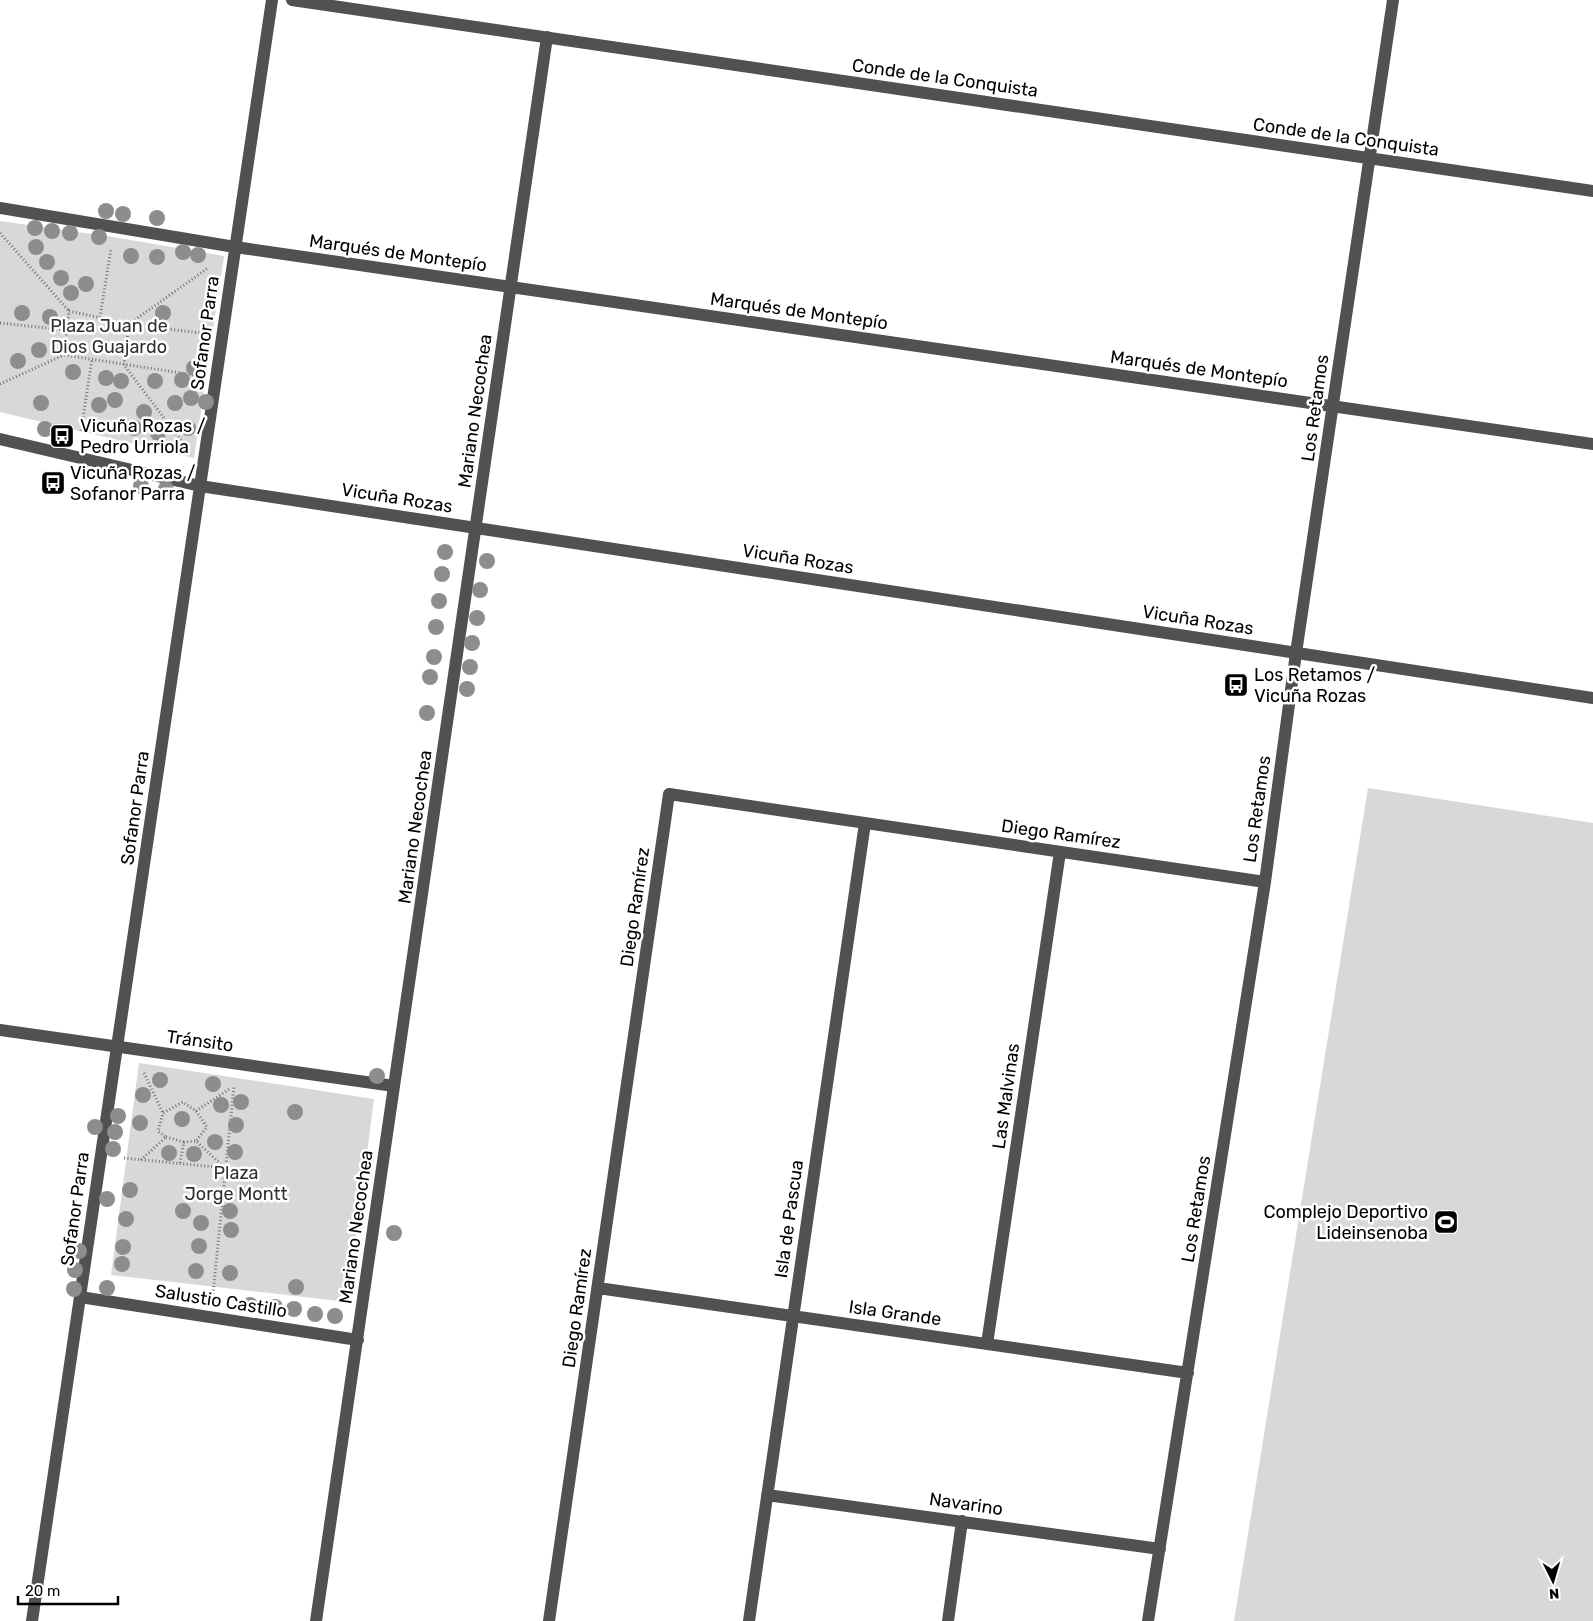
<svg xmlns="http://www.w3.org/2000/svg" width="1593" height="1621" font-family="Rubik,sans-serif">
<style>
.green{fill:#d8d8d8}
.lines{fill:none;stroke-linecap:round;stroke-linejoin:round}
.path{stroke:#737373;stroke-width:3;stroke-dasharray:1 2.5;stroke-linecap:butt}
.minor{stroke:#515151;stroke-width:12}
.tree{fill:#8d8d8d}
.labels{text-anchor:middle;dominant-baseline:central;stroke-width:5;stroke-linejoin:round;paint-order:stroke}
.street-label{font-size:18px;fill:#000;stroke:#fff}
.park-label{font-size:18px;fill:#2f2f2f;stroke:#fff}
.poi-label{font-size:18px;fill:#000;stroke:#fff;text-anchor:start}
</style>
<rect width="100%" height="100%" fill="#fff"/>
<path class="green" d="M0,221L113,237L224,256L194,458L0,412Z
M1368,788L1593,823V1621H1234Z
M139,1063L374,1099L348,1302L111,1275Z"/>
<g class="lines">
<path class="path" d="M0,233L69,311
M100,317L111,249
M0,323L66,330
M129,324L208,268
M129,324L200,333
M0,384L64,355
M81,431L92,359
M183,443L124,365L129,324L69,311L64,355L194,375
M144,1073L163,1113
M196,1111L231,1088
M166,1137L184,1142
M124,1158L225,1168
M141,1160L166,1137L158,1131L163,1113L183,1102L196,1111L207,1127L196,1141L225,1168
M180,1163L184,1142L196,1141
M213,1294L234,1086"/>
<path class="minor" d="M292,0L1593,191
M0,208L235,247L1593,444
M0,439L200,486L1593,698
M0,1030L394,1086
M598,1288L1188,1373
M80,1297L358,1340
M987,1344L1060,852
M767,1495L1160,1549
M32,1621L272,0
M316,1621L547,37
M549,1621L669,794L1265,882
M749,1621L865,823
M948,1621L962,1521
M1148,1621L1265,882L1296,653L1393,0"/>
</g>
<g class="tree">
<circle cx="106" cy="211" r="8"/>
<circle cx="123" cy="214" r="8"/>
<circle cx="157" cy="218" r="8"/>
<circle cx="35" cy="228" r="8"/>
<circle cx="52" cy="231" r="8"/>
<circle cx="70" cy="233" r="8"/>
<circle cx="99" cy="237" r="8"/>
<circle cx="36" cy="247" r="8"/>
<circle cx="183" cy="252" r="8"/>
<circle cx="198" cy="255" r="8"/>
<circle cx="131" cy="256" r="8"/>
<circle cx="157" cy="257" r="8"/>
<circle cx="47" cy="262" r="8"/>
<circle cx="61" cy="278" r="8"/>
<circle cx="86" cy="284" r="8"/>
<circle cx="71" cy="293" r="8"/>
<circle cx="22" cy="313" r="8"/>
<circle cx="163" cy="313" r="8"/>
<circle cx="50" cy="317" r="8"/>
<circle cx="39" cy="350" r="8"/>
<circle cx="18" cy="361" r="8"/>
<circle cx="194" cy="368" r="8"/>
<circle cx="73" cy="372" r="8"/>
<circle cx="106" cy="378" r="8"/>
<circle cx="182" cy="380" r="8"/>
<circle cx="121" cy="381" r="8"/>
<circle cx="155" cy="381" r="8"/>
<circle cx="191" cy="398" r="8"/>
<circle cx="115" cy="400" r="8"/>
<circle cx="206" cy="402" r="8"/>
<circle cx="41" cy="403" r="8"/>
<circle cx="175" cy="403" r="8"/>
<circle cx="99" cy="405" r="8"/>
<circle cx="144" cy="412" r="8"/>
<circle cx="134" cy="428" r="8"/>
<circle cx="188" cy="428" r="8"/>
<circle cx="45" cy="429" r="8"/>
<circle cx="158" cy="433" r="8"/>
<circle cx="141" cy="486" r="8"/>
<circle cx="166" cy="489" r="8"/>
<circle cx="445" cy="552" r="8"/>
<circle cx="487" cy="561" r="8"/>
<circle cx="442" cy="574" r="8"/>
<circle cx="480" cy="590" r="8"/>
<circle cx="439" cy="601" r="8"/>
<circle cx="477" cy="618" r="8"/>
<circle cx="436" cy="627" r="8"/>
<circle cx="472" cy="643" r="8"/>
<circle cx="434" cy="657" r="8"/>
<circle cx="470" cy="667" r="8"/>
<circle cx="430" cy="677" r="8"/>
<circle cx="467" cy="689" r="8"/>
<circle cx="427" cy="713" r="8"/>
<circle cx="377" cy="1076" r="8"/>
<circle cx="160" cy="1080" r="8"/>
<circle cx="213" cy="1084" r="8"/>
<circle cx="143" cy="1095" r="8"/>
<circle cx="241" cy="1102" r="8"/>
<circle cx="221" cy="1105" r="8"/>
<circle cx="295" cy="1112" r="8"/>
<circle cx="118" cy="1116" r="8"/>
<circle cx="182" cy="1119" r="8"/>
<circle cx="140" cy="1123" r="8"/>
<circle cx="236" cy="1125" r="8"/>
<circle cx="95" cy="1127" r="8"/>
<circle cx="115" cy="1132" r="8"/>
<circle cx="215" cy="1142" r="8"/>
<circle cx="113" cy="1149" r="8"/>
<circle cx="235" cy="1152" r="8"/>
<circle cx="169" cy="1153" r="8"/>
<circle cx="194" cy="1154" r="8"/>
<circle cx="130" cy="1190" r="8"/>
<circle cx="107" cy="1199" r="8"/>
<circle cx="183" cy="1211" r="8"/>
<circle cx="230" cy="1211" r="8"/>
<circle cx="126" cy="1219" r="8"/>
<circle cx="201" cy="1223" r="8"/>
<circle cx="231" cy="1230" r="8"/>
<circle cx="394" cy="1233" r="8"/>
<circle cx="199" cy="1246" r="8"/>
<circle cx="123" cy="1247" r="8"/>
<circle cx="79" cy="1251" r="8"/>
<circle cx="122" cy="1264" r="8"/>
<circle cx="75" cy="1270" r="8"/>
<circle cx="196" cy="1271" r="8"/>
<circle cx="230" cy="1273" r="8"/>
<circle cx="296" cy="1287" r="8"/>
<circle cx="107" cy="1288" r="8"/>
<circle cx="74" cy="1289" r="8"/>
<circle cx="250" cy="1305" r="8"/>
<circle cx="275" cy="1307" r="8"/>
<circle cx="294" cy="1309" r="8"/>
<circle cx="315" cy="1314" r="8"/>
<circle cx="335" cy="1316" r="8"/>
</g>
<defs>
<symbol id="bus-square" viewBox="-11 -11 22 22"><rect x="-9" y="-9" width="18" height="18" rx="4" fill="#000" stroke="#fff"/><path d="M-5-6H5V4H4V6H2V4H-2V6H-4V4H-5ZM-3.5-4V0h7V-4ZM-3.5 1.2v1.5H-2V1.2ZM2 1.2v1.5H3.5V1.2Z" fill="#fff"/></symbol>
<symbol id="stadium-square" viewBox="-11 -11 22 22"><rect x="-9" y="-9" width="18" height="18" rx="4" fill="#000" stroke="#fff"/><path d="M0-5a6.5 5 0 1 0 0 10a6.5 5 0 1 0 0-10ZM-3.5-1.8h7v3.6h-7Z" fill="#fff"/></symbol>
</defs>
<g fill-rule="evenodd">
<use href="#bus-square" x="48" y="422" width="28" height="28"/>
<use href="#bus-square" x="39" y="469" width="28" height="28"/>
<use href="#bus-square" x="1222" y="671" width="28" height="28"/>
<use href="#stadium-square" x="1432" y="1208" width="28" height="28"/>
</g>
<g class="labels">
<g class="street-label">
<text transform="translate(945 78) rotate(8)">Conde de la Conquista</text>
<text transform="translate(1346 137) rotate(8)">Conde de la Conquista</text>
<text transform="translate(398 253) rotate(8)">Marqués de Montepío</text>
<text transform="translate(799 311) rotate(8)">Marqués de Montepío</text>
<text transform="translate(205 333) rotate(-82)">Sofanor Parra</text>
<text transform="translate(1199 369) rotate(8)">Marqués de Montepío</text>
<text transform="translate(1315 408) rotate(-82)">Los Retamos</text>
<text transform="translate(475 411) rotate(-82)">Mariano Necochea</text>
<text transform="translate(397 498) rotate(9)">Vicuña Rozas</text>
<text transform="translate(798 559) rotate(9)">Vicuña Rozas</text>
<text transform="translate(1198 620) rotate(9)">Vicuña Rozas</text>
<text transform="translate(135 808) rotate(-82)">Sofanor Parra</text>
<text transform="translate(1257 809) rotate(-82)">Los Retamos</text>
<text transform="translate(415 827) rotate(-82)">Mariano Necochea</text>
<text transform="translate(1061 834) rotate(8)">Diego Ramírez</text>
<text transform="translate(635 907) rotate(-82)">Diego Ramírez</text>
<text transform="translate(200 1041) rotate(8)">Tránsito</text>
<text transform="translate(1006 1096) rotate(-82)">Las Malvinas</text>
<text transform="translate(75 1209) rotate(-82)">Sofanor Parra</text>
<text transform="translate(1196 1209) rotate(-81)">Los Retamos</text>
<text transform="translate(789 1219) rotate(-82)">Isla de Pascua</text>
<text transform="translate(356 1227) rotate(-82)">Mariano Necochea</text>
<text transform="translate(221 1301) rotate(9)">Salustio Castillo</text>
<text transform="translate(577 1308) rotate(-82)">Diego Ramírez</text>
<text transform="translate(895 1313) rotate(8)">Isla Grande</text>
<text transform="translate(966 1504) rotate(8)">Navarino</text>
</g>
<g class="park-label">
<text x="109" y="326">Plaza Juan de<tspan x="109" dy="21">Dios Guajardo</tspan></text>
<text x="236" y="1173">Plaza<tspan x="236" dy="21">Jorge Montt</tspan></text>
</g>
<g class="poi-label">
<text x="80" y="426">Vicuña Rozas /<tspan x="80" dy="21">Pedro Urriola</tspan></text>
<text x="70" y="473">Vicuña Rozas /<tspan x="70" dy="21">Sofanor Parra</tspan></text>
<text x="1254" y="675">Los Retamos /<tspan x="1254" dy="21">Vicuña Rozas</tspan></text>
<text x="1428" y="1212" text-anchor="end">Complejo Deportivo<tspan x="1428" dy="21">Lideinsenoba</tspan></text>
</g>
</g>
<g transform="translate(1553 1581) rotate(175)" stroke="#ffffff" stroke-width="4" paint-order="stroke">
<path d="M0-4L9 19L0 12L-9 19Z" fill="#000000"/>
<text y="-8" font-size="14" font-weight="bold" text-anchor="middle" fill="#000000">N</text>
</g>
<path d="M18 1596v8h100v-8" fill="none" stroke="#000000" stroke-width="2.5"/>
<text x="25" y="1596" font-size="15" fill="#000000" stroke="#ffffff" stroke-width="4" paint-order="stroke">20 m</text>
</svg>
